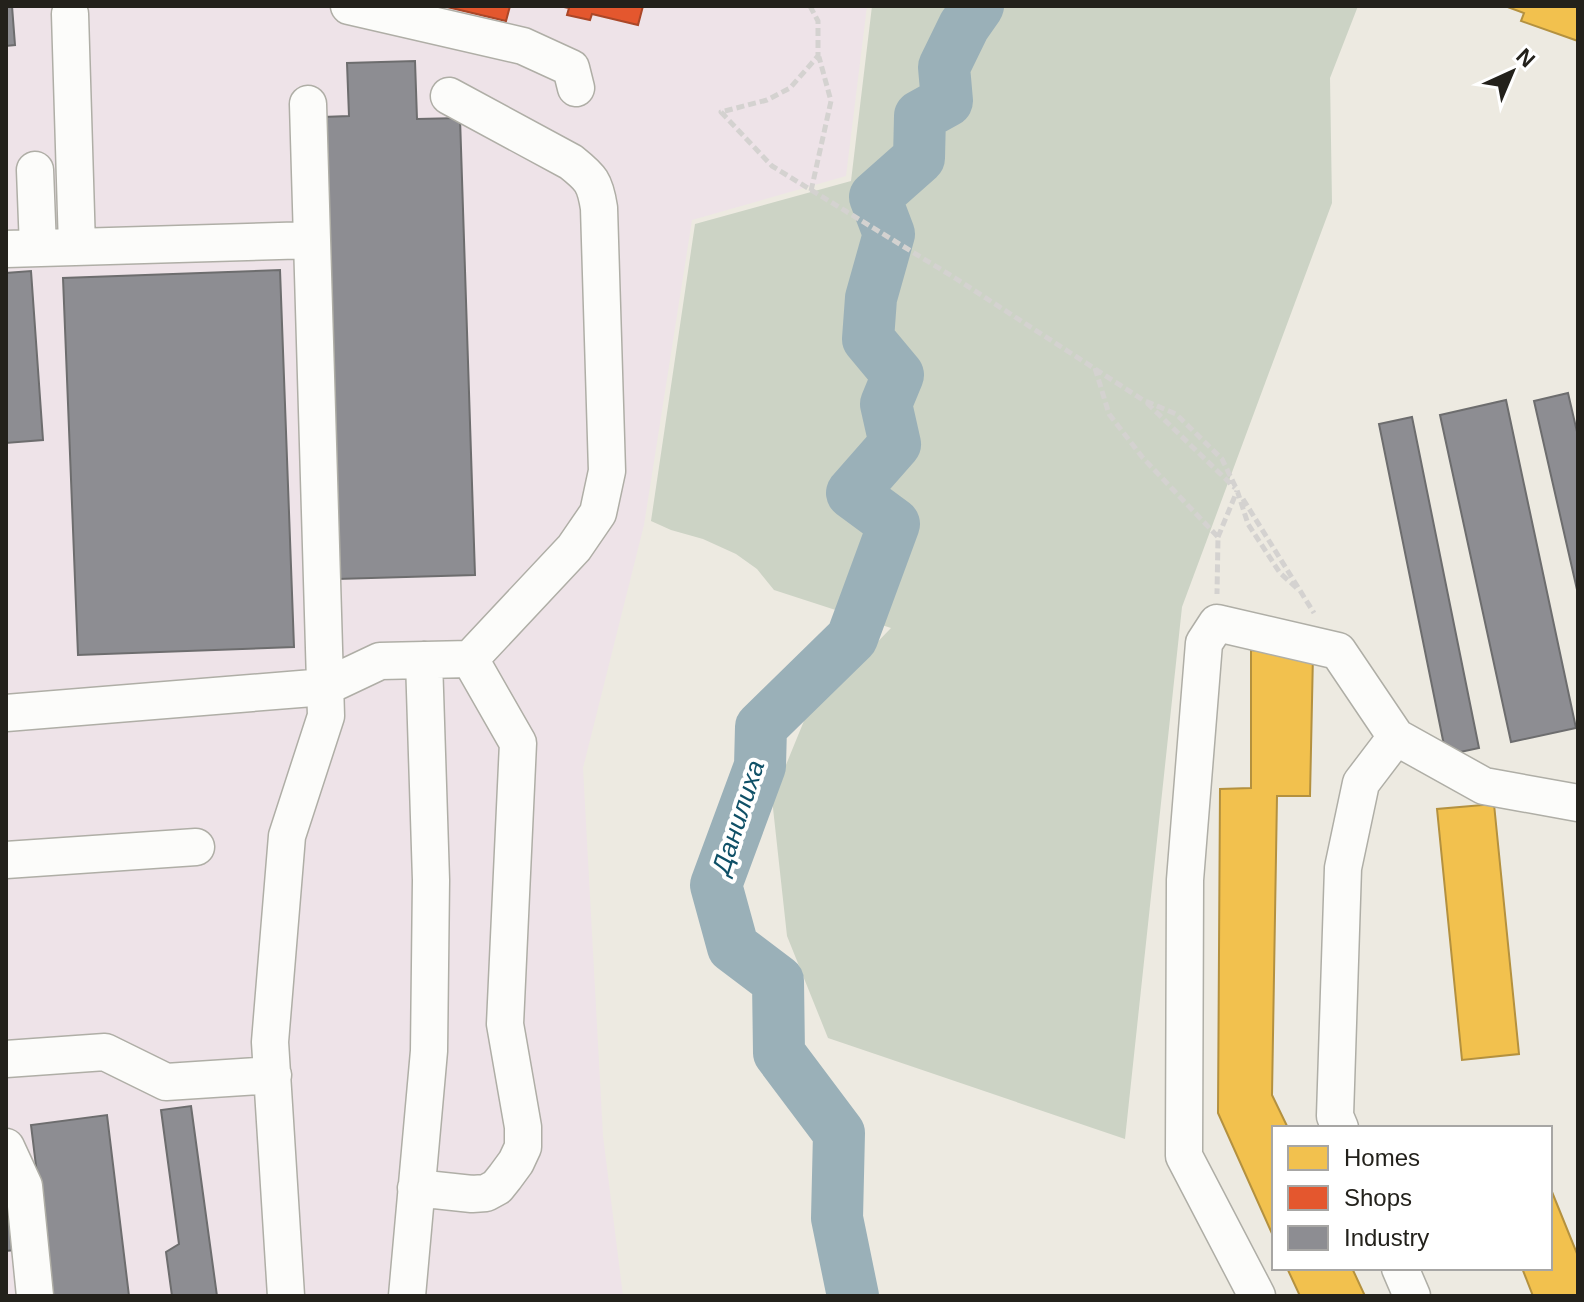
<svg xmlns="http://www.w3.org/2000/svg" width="1584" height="1302" font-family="Arial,sans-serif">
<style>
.industrial{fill:#eee3e8}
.green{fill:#ccd3c5}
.homes{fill:#f2c14e;stroke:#b4913f;stroke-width:2}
.shops{fill:#e4572e;stroke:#aa4728;stroke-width:2}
.industry{fill:#8d8d92;stroke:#6d6d6e;stroke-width:2}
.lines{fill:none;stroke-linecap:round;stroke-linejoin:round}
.river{stroke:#9ab0b8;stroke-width:52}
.minor-casing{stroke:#afaea6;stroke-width:39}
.path{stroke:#d4d2d0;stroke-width:5;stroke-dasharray:8 4;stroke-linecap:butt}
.minor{stroke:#fcfcfa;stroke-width:36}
.labels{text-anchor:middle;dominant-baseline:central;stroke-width:8;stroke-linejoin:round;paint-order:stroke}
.water-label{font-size:26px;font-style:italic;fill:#0f5067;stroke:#fff}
</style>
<rect width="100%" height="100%" fill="#edeae1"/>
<path class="industrial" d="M6,6H867L846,176L692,220L644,525L583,768L603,1136L623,1296H6Z"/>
<path class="green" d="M872,6H1358L1330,78L1332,203L1182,607L1125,1139L828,1038L787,936L772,799L806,716L891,628L774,590L757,569L736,554L703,539L671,530L651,521L695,224L851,181Z"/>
<path class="homes" d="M1505,6H1578V41L1521,21L1524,13Z
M1251,650L1313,654L1310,796H1277L1272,1095L1288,1128H1274V1238L1218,1113L1220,789L1251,788Z
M1494,804L1519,1054L1462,1060L1437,809Z
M1550,1187L1578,1256V1296H1533L1522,1268H1550Z
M1287,1268H1352L1365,1296H1300Z"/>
<path class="shops" d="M443,6H510L506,21Z
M559,6H643L638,25L592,14L590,20L567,15L569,8Z"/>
<path class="industry" d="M6,6H12L15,45L6,46Z
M415,61L417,119L460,118L475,575L337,579L323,117L349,116L347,63Z
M280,270L294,647L78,655L63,278Z
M31,271L43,440L6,443V273Z
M1568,393L1578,436V594L1534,401Z
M1506,400L1576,728L1511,742L1440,415Z
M1412,417L1479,748L1446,755L1379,424Z
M191,1106L217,1296H172L166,1252L179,1244L161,1110Z
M107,1115L129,1296H52L31,1125Z
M12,1190L15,1250L6,1251V1191Z"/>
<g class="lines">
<path class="river" d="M853,1296L837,1218L839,1133L779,1053L778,981L733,947L716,885L760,766L761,727L852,638L894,524L852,493L895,444L886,404L898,375L868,339L871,298L889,234L875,197L919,158L920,116L947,101L944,67L964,26L978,6"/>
<defs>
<path id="minor" d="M349,6L523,46L571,68L576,88
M70,14L77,247
M35,170L38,248
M6,249L312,240
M6,713L325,687L380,661L470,659L574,548L598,513L607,471L599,208C595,182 591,178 571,162L449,96
M6,860L196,847
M6,1059L105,1052L166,1082L273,1075
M1340,1128L1335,1116L1343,868L1361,783L1396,737
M6,1147L24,1186L35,1296
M416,1188L472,1194L486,1193L497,1187L505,1177L516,1162L523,1147V1127L505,1024L518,743L470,659
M1400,1268L1412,1296
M286,1296L270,1042L287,836L326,716L308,104
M407,1296L429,1051L431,880L424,660
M1257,1296L1184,1156L1185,880L1204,643L1217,623L1338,651L1396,737L1484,786L1578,803"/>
</defs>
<use href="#minor" class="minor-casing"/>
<path class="path" d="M810,6L818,21V56L790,88L767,100L721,112L772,166L955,278L1143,400L1176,414L1222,459L1237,490L1248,524L1280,573L1299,590
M811,191L831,101L819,57
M1095,368L1109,414L1143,458L1218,537L1217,594
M1147,403L1235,488
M1243,499L1314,613
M1218,537L1237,491"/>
<use href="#minor" class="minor"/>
</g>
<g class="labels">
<g class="water-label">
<text transform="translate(738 817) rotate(-72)">Данилиха</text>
</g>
</g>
<rect width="1584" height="1302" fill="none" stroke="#23211b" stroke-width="16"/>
<rect x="1272" y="1126" width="280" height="144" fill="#ffffff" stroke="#a7a6a4" stroke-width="2"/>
<rect x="1288" y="1146" width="40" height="24" fill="#f2c14e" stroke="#a7a6a4" stroke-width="2"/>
<text x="1344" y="1166" font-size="24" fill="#23211b">Homes</text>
<rect x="1288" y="1186" width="40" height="24" fill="#e4572e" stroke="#a7a6a4" stroke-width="2"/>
<text x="1344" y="1206" font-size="24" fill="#23211b">Shops</text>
<rect x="1288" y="1226" width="40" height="24" fill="#8d8d92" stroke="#a7a6a4" stroke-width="2"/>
<text x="1344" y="1246" font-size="24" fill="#23211b">Industry</text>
<g transform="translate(1512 72) rotate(44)" stroke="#ffffff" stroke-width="6" paint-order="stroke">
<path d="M0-6L14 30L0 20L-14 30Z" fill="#23211b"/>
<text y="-12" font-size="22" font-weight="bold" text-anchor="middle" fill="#23211b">N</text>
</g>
</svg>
